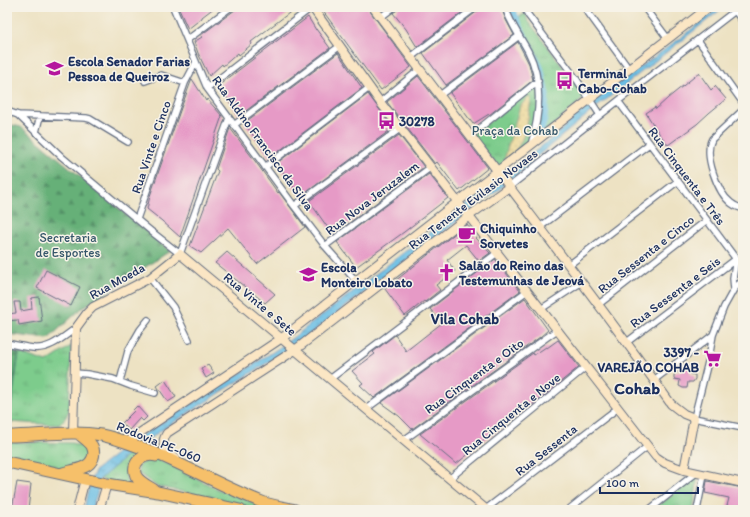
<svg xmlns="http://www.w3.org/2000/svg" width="750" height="517" font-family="Itim,sans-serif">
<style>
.grass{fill:url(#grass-tufts);stroke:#4c7e75}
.forest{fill:url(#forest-firs);stroke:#40706b}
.sand{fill:url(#sand-dots);stroke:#84847e}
.water{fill:url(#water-ripples);stroke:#4276a2}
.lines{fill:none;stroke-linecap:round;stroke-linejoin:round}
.canal{stroke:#68bee5;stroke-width:7}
.building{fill:#e69ac6}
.street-casing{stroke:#646e81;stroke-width:8}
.secondary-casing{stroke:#646e81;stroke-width:10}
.highway-casing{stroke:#646e81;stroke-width:13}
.street{stroke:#fff;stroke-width:5.5}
.secondary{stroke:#fbe6c4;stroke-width:8}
.highway{stroke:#f6c06b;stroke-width:11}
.labels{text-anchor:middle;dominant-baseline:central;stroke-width:3;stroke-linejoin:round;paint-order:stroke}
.poi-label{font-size:13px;font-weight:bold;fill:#1b2f5e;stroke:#f7f3e8;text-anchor:start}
.park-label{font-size:13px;fill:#34566a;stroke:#f7f3e8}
.street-label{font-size:13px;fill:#1b2f5e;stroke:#f7f3e8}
.quarter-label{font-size:15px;font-weight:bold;fill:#1b2f5e;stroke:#f7f3e8}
.district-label{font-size:17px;font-weight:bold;fill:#1b2f5e;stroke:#f7f3e8}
</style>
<defs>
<pattern id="grass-tufts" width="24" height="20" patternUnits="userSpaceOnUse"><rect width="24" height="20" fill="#7dcc8c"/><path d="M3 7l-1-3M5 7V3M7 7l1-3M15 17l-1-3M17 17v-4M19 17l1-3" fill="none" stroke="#66a676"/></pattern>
<pattern id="forest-firs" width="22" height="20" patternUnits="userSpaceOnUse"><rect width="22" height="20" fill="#66b078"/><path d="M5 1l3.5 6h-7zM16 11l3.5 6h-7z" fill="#539066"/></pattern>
<pattern id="sand-dots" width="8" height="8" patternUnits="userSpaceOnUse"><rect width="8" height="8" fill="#eeda9e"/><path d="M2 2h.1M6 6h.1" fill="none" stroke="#ccbb8a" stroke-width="1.8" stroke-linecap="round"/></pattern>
<pattern id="water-ripples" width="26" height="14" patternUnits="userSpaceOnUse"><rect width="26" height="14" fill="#68bee5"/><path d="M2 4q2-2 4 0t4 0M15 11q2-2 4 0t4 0" fill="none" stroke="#559bbd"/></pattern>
</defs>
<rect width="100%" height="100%" fill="#f7f3e8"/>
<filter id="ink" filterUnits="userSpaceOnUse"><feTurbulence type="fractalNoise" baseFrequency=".025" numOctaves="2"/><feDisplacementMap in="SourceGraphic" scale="8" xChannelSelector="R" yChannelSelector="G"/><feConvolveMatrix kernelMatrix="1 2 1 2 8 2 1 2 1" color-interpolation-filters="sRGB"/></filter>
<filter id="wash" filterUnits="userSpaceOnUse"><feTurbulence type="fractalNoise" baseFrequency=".012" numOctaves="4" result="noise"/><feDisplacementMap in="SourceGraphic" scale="16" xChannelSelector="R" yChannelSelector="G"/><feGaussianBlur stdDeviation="0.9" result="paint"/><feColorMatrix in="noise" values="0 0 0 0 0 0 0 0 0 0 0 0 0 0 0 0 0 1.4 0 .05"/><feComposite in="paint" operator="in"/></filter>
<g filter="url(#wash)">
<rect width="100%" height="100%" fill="#ede2c3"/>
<path class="grass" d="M526,13L527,19L585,97L535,141L499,168L472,135L540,82L538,54L515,19Z
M71,346L69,410L66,417L59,425L9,422L19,353L47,362Z
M7,442L72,443L86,447L91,455L88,461L61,470L7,459Z
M129,454L133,456C125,464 124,475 128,486L100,479Z
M153,458L171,465L217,489L269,508L277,510H257L207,497L156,486L138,473L139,465Z
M698,475L693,510H653Z"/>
<path class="forest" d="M7,124L21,127L170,251L82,308L48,339L7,334Z
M7,350L19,353L7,426Z"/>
<path class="sand" d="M529,97L531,98C529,115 527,135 516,150C513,154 508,157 504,160L520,106Z"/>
<path class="water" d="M720,7H724L593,110L534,159L529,165L510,181L297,344L160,431L129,454L100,479L97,494L91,510H84C86,499 90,477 97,469L134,440L230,380L282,346L518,165L557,134L565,126L568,122L588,105L679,39Z"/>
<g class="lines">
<path class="canal" d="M511,7L528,44L540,67L546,95L544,120L540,133"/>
</g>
<g id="blocks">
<path class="building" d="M178,7H215L202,17V18L188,29Z
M239,7H252L254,10L258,7H297L251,42L252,44L239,55L238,53L223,66L222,64L209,76L198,53L194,42L202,37L201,35Z
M320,7H368L369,10L411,67L381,90Z
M399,7H469L417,47L406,29L393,13L397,10Z
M480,7H501L506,20L514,35L446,85L423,53L479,10Z
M308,17L316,30V29L330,48L239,116L227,98L218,86Z
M518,42L529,64L533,80L489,115V114L473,124L450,93Z
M338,53L362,88L270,158L244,123Z
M699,73L711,90L715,86L726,99L709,113L697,124L668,145L656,129L646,113L655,107L656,109L668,98Z
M418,76L488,168L459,191L437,162L435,164L387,102Z
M192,79L206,101L207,99L222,116L180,237L162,221L147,209L150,196L181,108Z
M368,94L393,128L304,194L303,192L299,195L277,163Z
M230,128L255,161L278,193L279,192L305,227L257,264L228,228L201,253L190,246L218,171L216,169Z
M399,135L424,167L333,235L309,201Z
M429,174L448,198L404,232L356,267L337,242Z
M467,224L477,238H476L490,253L479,261L466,245L447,260L455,271L436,285L440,290L425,302L424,301L405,316L385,289Z
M227,252L275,294L265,303L215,263Z
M495,259L520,291L374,398L360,385L363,383L352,371L375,354L373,352L395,335L406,351L429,333L442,323L430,309Z
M46,270L80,287L71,306L37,288Z
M39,297L42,321L19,325L18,320L7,321V314L16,313L14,302H20L21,311L32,309L31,298Z
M525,298L548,330L540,337L412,429L399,416L381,403Z
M558,340L579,367L532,405L489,438L488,437L474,448L475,449L456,464L420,434L533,353L534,355L546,347L547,348Z
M208,365L214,373L206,378L201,369Z
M683,366H687L691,368L690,374L695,375V379L693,382H688L687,388H683L679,386L680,380L674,379V375L676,372H682Z
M165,380L176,397L168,402L157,386Z
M137,406L147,417L143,421L140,418L129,430L122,423L134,411L133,410Z
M707,481L743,488V510H726L729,498L705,493Z
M17,482L31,484L28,510L12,509Z"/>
</g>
</g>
<g filter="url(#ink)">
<use href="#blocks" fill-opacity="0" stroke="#646e81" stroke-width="1"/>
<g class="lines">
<defs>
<path id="street" d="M173,7L207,88L292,203L325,246L356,281
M505,7C510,23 520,36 528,51C543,80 540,114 531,145
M524,7L528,15L577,80L600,115
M584,7L629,69
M644,7L668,39
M735,11L743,22
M381,17L394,7
M187,40L231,7
M698,40L743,103
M411,57L476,7
M145,81L161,75L185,83
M207,88L312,7
M440,95L519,36
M618,101L736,259L733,278L734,289
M380,102L420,69
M743,110L712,139C703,155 718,193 731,203C735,206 739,208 743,208
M7,111L18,115L86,118L90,119L128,142
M18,115L62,157L152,232L180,254L229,118
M234,125L340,46
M36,132L40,116
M471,135L538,81
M265,167L369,88
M509,187L618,101L740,7
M294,206L401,128
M137,219L185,83L196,62
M540,227L649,144
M325,246L431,167
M569,265L678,181
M150,278L173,307L189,340
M743,279L741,282L734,289L724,307L713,335L709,358L694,418L743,428
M599,304L707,220
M541,309L582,282
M627,342L736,259
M7,343C15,345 24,347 33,348C50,350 63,337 76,328
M74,373L87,374L113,379L131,386L155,393
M330,379L497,253
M654,380L713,335
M120,381L128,351L140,330L148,320
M366,409L527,291
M404,440L557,330
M449,479L586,367
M486,509L618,408
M568,510L648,446
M649,510L696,473
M697,510L704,475"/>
<path id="secondary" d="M312,7L380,102L656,457L665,463L684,470L743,483
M373,7C472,140 575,269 671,404L684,414L694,418L684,470
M73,433L76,328L87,313L93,307L150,278L180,254L487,510
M126,442L282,338L709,7
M176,459C166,452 159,445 167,433L295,350L469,216L509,187
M77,510L85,479
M99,510L107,484"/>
<path id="highway" d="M7,436C38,436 70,430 101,435C117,438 133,445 148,450C187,466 223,487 262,502C272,506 284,507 295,510
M7,462L107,484L158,492L240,510
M63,473C70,471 77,470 84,467C93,463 96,454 92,446C89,441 82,437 78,433
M154,490C148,486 139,482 136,476C130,462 144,453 156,456"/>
</defs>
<use href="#street" class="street-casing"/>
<use href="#secondary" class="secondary-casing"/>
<use href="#highway" class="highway-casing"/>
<use href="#street" class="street"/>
<use href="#secondary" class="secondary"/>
<use href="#highway" class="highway"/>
</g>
</g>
<defs>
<symbol id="school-bare" viewBox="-9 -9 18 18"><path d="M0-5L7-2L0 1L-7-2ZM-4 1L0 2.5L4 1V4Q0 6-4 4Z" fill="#b5179e" stroke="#f7f3e8" stroke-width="2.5" paint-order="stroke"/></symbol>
<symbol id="bus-bare" viewBox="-9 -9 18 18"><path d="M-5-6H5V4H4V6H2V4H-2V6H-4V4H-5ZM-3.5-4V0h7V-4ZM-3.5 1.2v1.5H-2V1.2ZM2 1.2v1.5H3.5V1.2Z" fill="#b5179e" stroke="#f7f3e8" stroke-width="2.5" paint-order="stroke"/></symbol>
<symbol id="cafe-bare" viewBox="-9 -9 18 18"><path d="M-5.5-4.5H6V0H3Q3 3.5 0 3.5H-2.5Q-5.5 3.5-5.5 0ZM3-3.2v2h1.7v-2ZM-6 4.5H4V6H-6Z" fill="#b5179e" stroke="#f7f3e8" stroke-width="2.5" paint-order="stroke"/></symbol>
<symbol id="church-bare" viewBox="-9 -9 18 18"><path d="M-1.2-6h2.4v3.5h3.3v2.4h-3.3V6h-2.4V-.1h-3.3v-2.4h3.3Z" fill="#b5179e" stroke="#f7f3e8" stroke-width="2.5" paint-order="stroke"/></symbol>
<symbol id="supermarket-bare" viewBox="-9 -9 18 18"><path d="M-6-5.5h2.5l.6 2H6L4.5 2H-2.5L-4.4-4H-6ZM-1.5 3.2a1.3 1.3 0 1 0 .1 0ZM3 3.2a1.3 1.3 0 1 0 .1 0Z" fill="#b5179e" stroke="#f7f3e8" stroke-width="2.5" paint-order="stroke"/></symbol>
</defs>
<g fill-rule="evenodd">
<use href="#school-bare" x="42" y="56" width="25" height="25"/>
<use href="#bus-bare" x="552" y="68" width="25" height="25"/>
<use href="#bus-bare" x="374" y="108" width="25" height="25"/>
<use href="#cafe-bare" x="454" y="222" width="25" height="25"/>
<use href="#church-bare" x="434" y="260" width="25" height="25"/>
<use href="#school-bare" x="296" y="262" width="25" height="25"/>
<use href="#supermarket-bare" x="700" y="346" width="25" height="25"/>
</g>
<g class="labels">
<g class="poi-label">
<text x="68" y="61">Escola Senador Farias<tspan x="68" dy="15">Pessoa de Queiroz</tspan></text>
<text x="578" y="73">Terminal<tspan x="578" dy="15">Cabo-Cohab</tspan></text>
<text x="399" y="121">30278</text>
<text x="480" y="228">Chiquinho<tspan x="480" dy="15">Sorvetes</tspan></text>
<text x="459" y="265">Salão do Reino das<tspan x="459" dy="15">Testemunhas de Jeová</tspan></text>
<text x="321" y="267">Escola<tspan x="321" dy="15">Monteiro Lobato</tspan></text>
<text x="699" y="352" text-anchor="end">3397 -<tspan x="699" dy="15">VAREJÃO COHAB</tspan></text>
</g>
<g class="park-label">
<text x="515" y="130">Praça da Cohab</text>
<text x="68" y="237">Secretaria<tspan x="68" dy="15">de Esportes</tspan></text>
</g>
<g class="street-label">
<text transform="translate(263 143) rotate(54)">Rua Aldino Francisco da Silva</text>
<text transform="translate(151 147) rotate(-71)">Rua Vinte e Cinco</text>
<text transform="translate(687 176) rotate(53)">Rua Cinquenta e Três</text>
<text transform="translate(372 198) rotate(-37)">Rua Nova Jeruzalem</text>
<text transform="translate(473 199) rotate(-37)">Rua Tenente Evilasio Novaes</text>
<text transform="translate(646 254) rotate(-38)">Rua Sessenta e Cinco</text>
<text transform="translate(117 281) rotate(-29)">Rua Moeda</text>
<text transform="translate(675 292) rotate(-37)">Rua Sessenta e Seis</text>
<text transform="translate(260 304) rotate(40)">Rua Vinte e Sete</text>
<text transform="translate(474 376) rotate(-36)">Rua Cinquenta e Oito</text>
<text transform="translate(511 414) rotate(-39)">Rua Cinquenta e Nove</text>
<text transform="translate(159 442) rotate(22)">Rodovia PE-060</text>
<text transform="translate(546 450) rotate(-38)">Rua Sessenta</text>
</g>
<g class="quarter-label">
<text x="465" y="319">Vila Cohab</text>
</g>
<g class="district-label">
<text x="637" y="388">Cohab</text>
</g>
</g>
<rect width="750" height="517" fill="none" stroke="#f7f3e8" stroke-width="24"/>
<path d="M600 487v6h98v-6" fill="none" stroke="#1b2f5e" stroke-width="2"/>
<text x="606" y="487" font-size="12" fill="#1b2f5e" stroke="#f7f3e8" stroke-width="3" paint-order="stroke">100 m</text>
</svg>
